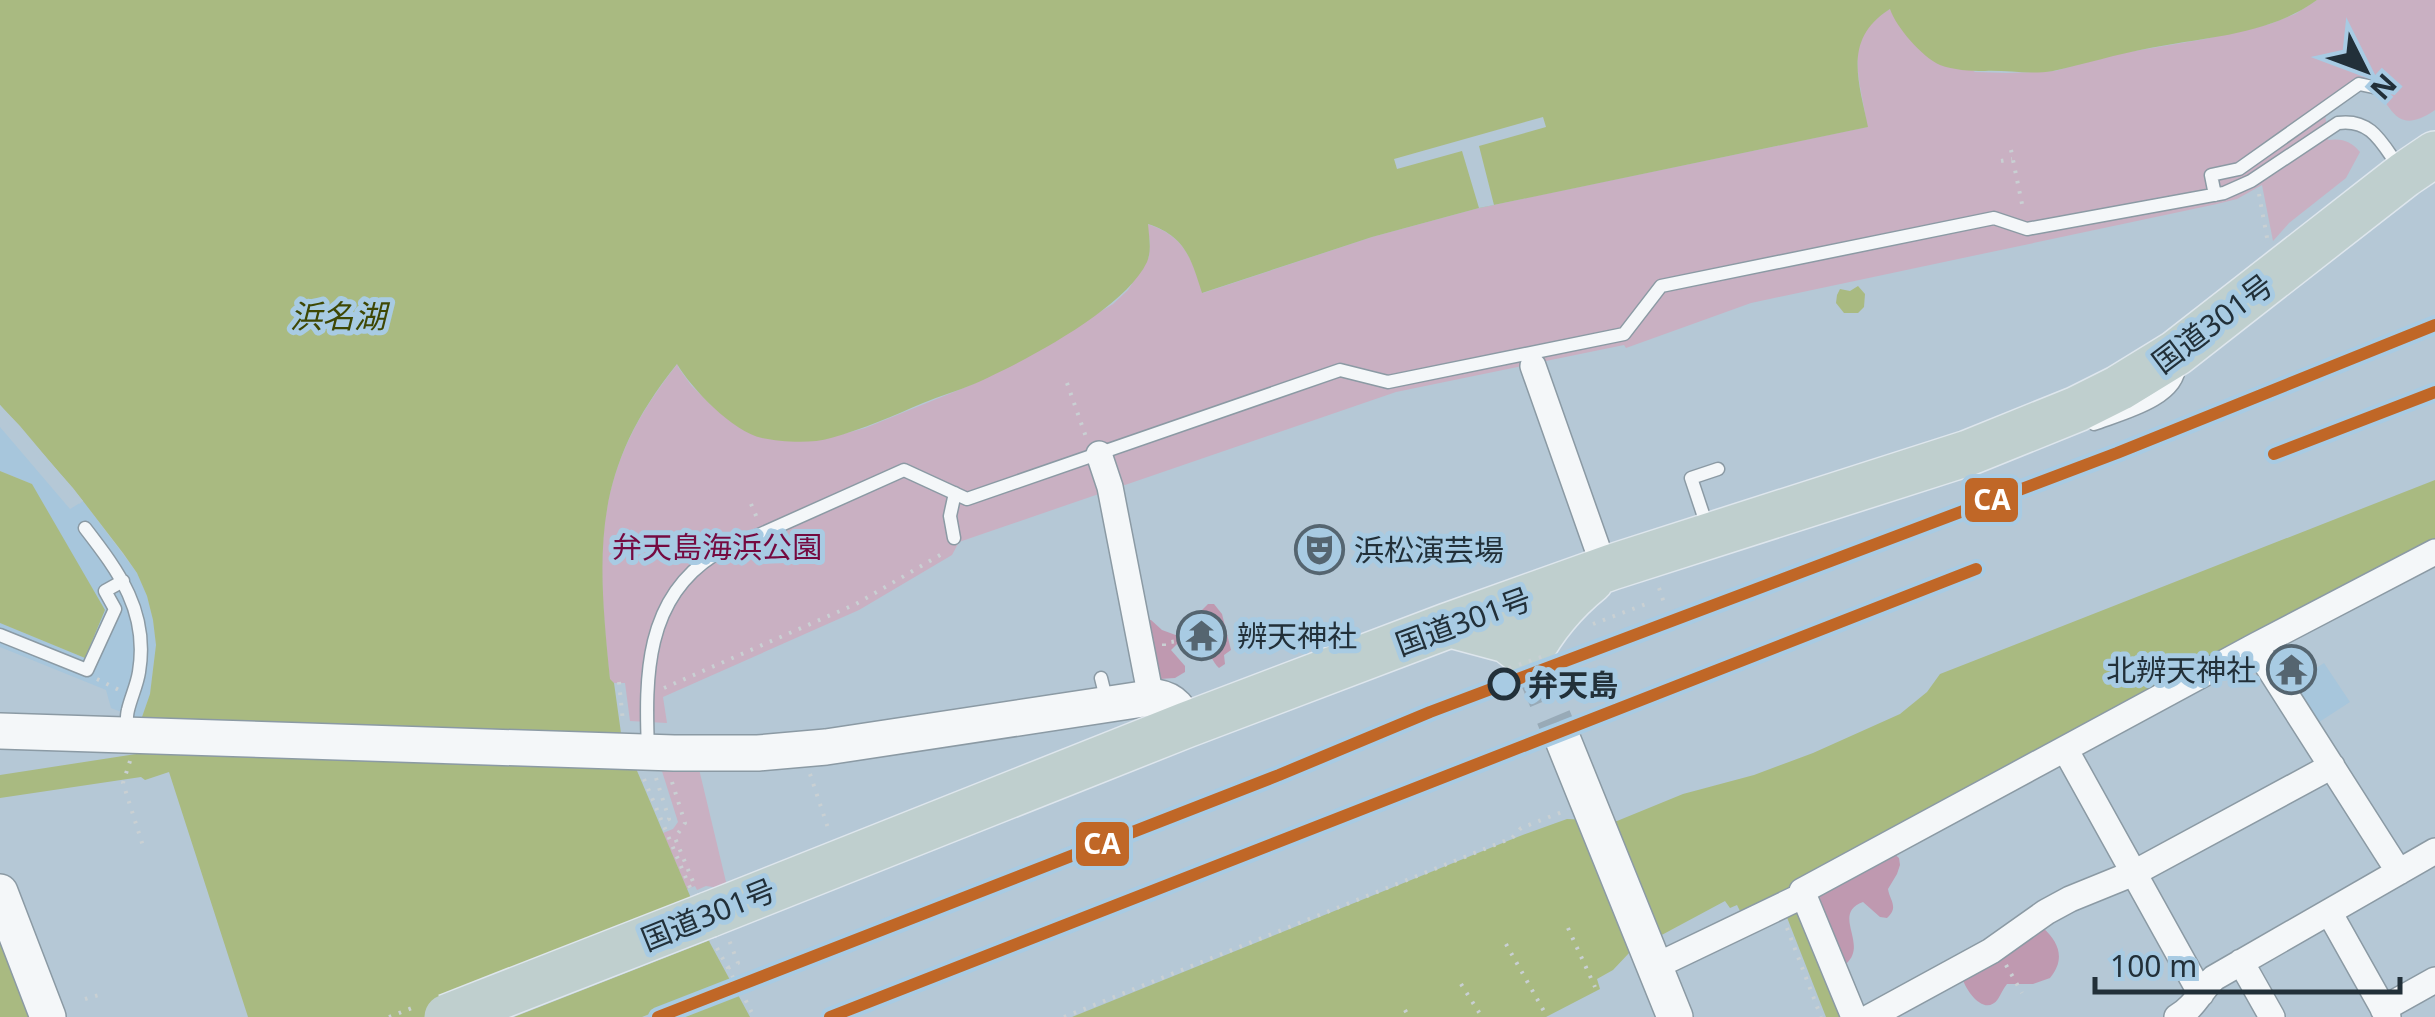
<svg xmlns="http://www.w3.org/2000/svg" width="2435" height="1017" font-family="'Noto Sans','Noto Sans JP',sans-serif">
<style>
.built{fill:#a7c6dc}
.green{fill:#c9b0c2}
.forest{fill:#bf99b0}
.water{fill:#a9ba81}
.pier{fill:#b5c8d6}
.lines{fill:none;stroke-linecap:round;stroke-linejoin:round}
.secondary-tunnel{stroke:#98aab7;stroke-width:35;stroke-dasharray:35 18;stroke-linecap:butt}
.lane-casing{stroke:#8b9aa4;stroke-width:15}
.street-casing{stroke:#8b9aa4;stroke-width:28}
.secondary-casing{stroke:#8b9aa4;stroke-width:38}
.highway-casing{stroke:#dee6ed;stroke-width:48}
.path{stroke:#c9d0d3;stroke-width:4;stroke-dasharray:2.5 8;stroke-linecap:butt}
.lane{stroke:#f4f7f9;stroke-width:12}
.street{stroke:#f4f7f9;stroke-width:25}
.secondary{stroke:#f4f7f9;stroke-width:35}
.highway{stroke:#bfcfce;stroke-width:45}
.highway-bridge-casing{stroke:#dee6ed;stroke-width:48;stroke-linecap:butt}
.path-bridge{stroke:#c9d0d3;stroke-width:4;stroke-dasharray:2.5 8;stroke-linecap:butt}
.highway-bridge{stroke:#bfcfce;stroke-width:45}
.rail-1-casing{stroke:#a8cbe3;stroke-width:20}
.rail-1{stroke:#c06727;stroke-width:12}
.stop-dot{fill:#a8cbe3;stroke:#223039;stroke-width:5}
.labels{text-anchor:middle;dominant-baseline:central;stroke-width:10;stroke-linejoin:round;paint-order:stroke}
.street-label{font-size:30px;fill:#223039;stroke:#a8cbe3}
.park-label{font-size:30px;fill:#750a40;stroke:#a8cbe3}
.poi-label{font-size:30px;fill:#223039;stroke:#a8cbe3;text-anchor:start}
.stop-label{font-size:30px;font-weight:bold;fill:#223039;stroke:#a8cbe3;text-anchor:start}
.water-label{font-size:32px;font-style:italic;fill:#3e4703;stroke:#a8cbe3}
.line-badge{stroke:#a8cbe3;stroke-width:4}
.badge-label{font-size:28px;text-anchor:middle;font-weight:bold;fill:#fff}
</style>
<rect width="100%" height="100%" fill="#b5c8d6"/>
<path class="built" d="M0,427L70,509L83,501L137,573L147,596L153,620L156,645L150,694L142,717H134L111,708L106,690L0,647V623L85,658L32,484L0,471Z
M2324,663L2350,702L2313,726L2288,686Z"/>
<path class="green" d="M2317,0H2435V110C2384,145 2394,82 2359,90C2348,93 2335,106 2325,113L2328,140C2342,138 2351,141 2360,152L2346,178L2289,223L2273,241L2262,185L2237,199L2217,204L1751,303L1626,348L1624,345L1396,392L959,542L952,555L859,610L663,697L667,723L630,721L625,683H614L610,680C596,548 591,471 679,362L678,367L691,385L712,406L777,440H821L865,428L971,385L1016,363L1113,304L1128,290L1149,257L1150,242L1147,224C1185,236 1191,258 1203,293L1372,237L1479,208L1867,127C1862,81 1839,39 1890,9L1975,72L2007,73L2055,71L2111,55L2205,39L2270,24L2295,14Z
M661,768L699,769L727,886L715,891L713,887L706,886L697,890L695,886L687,889L663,833L673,829L678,822Z"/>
<path class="forest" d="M1208,604H1214L1222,614L1231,650L1224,655L1225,664L1219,668C1207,657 1202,627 1202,610Z
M1145,619L1151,620L1162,630L1181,637L1180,641L1171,650L1185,666V672L1175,678L1159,679Z
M1893,853L1899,858L1900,865L1897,874L1888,889C1890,901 1899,907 1887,918L1880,917L1863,902C1831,914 1868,943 1847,963L1842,962L1815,903L1817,891Z
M2043,928C2060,943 2065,960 2050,978L2033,984H2007C2003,989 2001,994 1998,999C1985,1017 1967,992 1963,980Z"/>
<path class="water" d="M0,0H2317C2269,35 2206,37 2150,48C2117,54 2085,64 2053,71C2030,75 2007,70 1985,71C1970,71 1953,70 1940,65C1922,57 1896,27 1890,9C1842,39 1859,82 1868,127L1479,208L1372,237L1202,293C1191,258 1185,236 1148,224C1149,237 1152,250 1147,262C1124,310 1023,362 974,384C957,391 940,396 923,403C893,416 863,429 831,438C811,444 782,442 762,438C733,432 691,388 677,364C591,471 597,550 610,679L614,683L621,733L710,943L750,1017H248L169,772L145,780L141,777L0,798V775L149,752L142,717L150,694L156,645L153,620L147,596L137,573L123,553L73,488L0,405Z
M1858,286L1865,294L1864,307L1858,313H1844L1836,303L1837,295L1840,289L1850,291Z
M0,471L32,484L105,610L85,658L0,623Z
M2435,480V544L1794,885L1847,1017H1826L1779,897L1742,915L1737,905L1730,908L1725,901L1630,952L1613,970L1597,979L1600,989L1546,1017H1072L1520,836L1567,819L1617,821L1683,794L1754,775L1813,753L1900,714L1927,692L1940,674Z
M0,940L30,1017H0Z"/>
<path class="pier" d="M1543,117L1546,127L1479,146L1494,205L1479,208L1462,151L1397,169L1394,159Z
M0,405L20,426L83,501L79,504L0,412Z
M711,933L713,939L514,1017H498Z
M735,980L741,991L675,1017H642Z"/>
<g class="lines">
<path class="secondary-tunnel" d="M1533,668L1563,740"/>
<defs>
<path id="lane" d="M2215,195L2211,175L2239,169L2359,84L2378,88
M2094,424C2120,414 2179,400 2179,366
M85,528C119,572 149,612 139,672C137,685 131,697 128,710C126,717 127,726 127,733
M1708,529L1691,478L1718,469
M954,538L950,516L955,493
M0,635L87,670L115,609L105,591L123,581
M1101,678L1107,702
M648,750C645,676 645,599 714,555L904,470L967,499L1340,370L1388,382L1624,334L1661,286L1994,218L2027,229L2224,193L2251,181L2338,123C2373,118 2383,146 2401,170"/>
<path id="street" d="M1533,366L1605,570
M1099,454L1110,487L1151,698
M2255,646L2399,872
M2065,749L2201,994
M2329,912L2388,1017
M2241,962L2272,1017
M1654,967L1804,895
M2383,1009L2435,980
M1854,1017L1802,891L2255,646L2435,552
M1870,1017L1991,951L2046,912L2070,899L2134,873L2332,766
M2177,1017C2195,1007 2200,991 2214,978L2435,851"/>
<path id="secondary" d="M0,731L674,753H758L826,747L1156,697C1174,700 1180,710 1186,725
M1563,740L1675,1017
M0,892L48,1017"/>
<path id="highway" d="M1451,625L1507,640L1528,656C1544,626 1565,601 1591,580
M708,915L1186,725L1447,626L1612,567L1968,453L2077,409L2119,388L2176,353L2404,175L2435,154"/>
</defs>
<use href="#lane" class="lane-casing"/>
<use href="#street" class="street-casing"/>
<use href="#secondary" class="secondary-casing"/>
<use href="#highway" class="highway-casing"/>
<path class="path" d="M2011,150L2023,209
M2001,161L2012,159
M2259,194L2268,243
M1067,383L1086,437
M751,504L757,518
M1659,588L1664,603
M1593,624L1646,604
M1164,646V643L1185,640
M97,679L119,690
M619,682L623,722
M664,688L856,604L947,551
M130,761L123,783L143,846
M810,774L829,831
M656,778L669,819L663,822
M644,779L691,890
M672,782L685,823L675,838L694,884
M1568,928L1595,987
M1787,928L1821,1017
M1506,944L1545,1013
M717,948L735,981
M2006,965L2022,993
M728,968L738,963L729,940
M1461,984L1482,1017
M741,991L754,1017
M85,999L99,995
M1405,1010L1409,1017
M1064,1017L1512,838L1521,828L1562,812"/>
<use href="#lane" class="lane"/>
<use href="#street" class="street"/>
<use href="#secondary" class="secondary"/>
<use href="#highway" class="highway"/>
<defs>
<path id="highway-bridge" d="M447,1017L708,915"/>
</defs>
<use href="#highway-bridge" class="highway-bridge-casing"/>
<path class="path-bridge" d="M1509,668L1547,655
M389,1017L417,1006"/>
<use href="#highway-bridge" class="highway-bridge"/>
<defs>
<path id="rail-1" d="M2274,454L2435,392
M658,1017L1279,775L1430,712L2117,453L2435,325
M830,1017L1976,569"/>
</defs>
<use href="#rail-1" class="rail-1-casing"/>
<use href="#rail-1" class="rail-1"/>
</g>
<defs>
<symbol id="theatre-ring" viewBox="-11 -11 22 22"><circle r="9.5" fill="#a8cbe3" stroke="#556570" stroke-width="1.5"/><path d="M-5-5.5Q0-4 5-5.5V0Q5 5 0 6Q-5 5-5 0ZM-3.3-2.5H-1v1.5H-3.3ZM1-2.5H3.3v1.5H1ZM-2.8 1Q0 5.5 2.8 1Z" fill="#556570"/></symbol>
<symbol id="temple-ring" viewBox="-11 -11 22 22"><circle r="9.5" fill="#a8cbe3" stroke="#556570" stroke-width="1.5"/><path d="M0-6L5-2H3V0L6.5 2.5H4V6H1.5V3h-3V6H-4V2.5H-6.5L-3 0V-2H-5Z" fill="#556570"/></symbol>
</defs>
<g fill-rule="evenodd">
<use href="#theatre-ring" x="1292" y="522" width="55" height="55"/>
<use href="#temple-ring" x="1174" y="608" width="55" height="55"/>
<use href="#temple-ring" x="2264" y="642" width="55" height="55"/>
</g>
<circle class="stop-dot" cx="1504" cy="684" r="14"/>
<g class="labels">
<g class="street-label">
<text transform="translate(2212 323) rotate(-37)">国道301号</text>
<text transform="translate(1463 621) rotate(-20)">国道301号</text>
<text transform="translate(708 914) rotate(-22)">国道301号</text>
</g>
<g class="park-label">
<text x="717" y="546">弁天島海浜公園</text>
</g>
<g class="poi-label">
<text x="1354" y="549">浜松演芸場</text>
<text x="1237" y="635">辨天神社</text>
<text x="2256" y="669" text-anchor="end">北辨天神社</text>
</g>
<g class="stop-label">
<text x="1528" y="684">弁天島</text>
</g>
<g class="water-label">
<text x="338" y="315">浜名湖</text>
</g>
</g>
<g class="line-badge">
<rect x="1963" y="476" width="57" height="48" rx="10" fill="#c06727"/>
<rect x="1074" y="820" width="57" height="48" rx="10" fill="#c06727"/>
</g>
<g class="badge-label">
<text x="1992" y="510">CA</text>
<text x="1102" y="854">CA</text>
</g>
<g transform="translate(2365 70) rotate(132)" stroke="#a8cbe3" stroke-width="8" paint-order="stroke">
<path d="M0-8L18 38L0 25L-18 38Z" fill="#223039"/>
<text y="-15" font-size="28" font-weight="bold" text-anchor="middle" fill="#223039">N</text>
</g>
<path d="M2095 977v15h305v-15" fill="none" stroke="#223039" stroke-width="5"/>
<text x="2110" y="977" font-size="30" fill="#223039" stroke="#a8cbe3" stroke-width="8" paint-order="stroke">100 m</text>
</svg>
